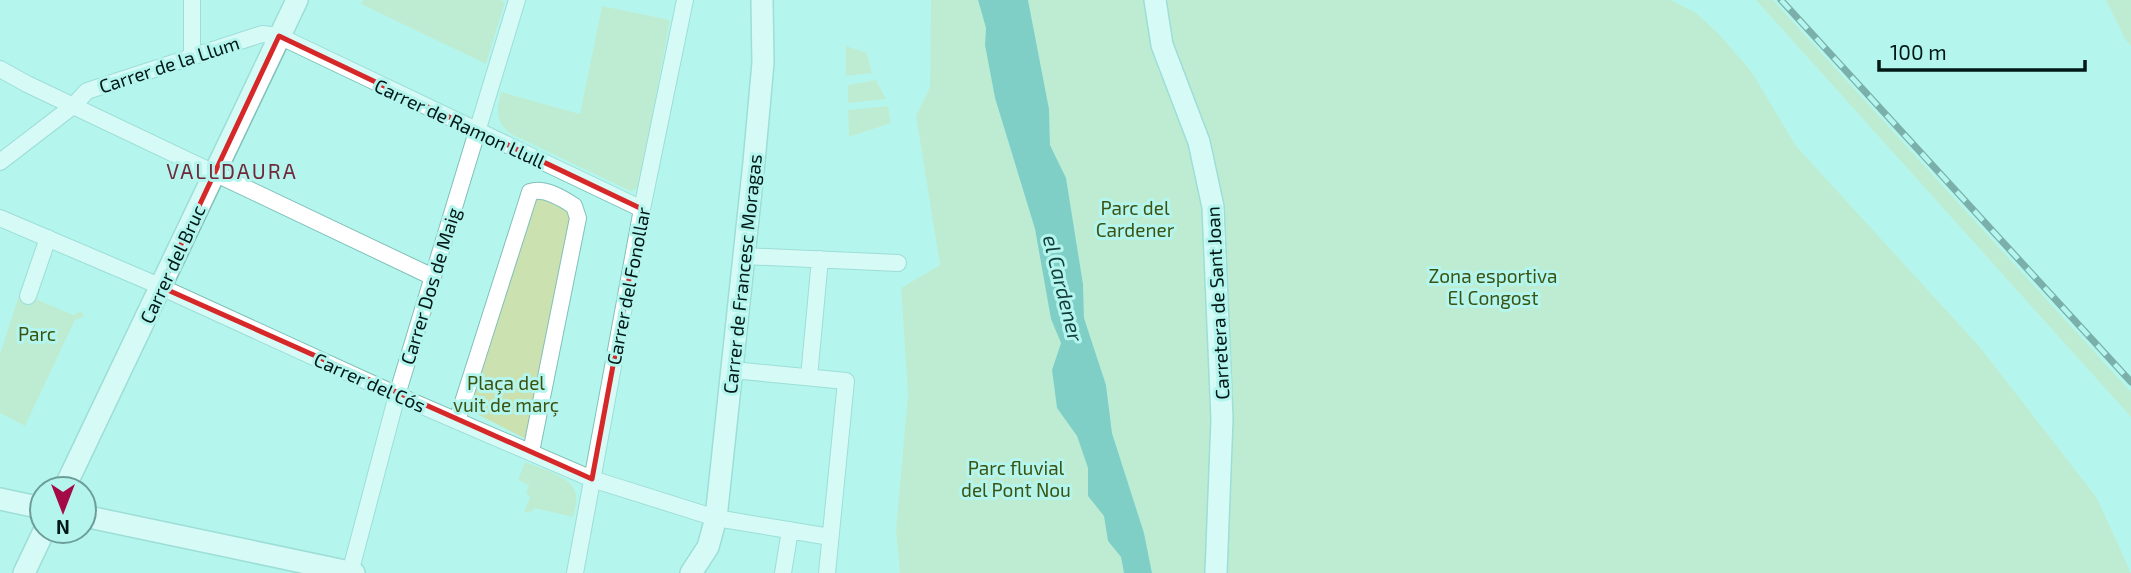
<svg xmlns="http://www.w3.org/2000/svg" width="2131" height="573" font-family="'Exo 2',sans-serif">
<style>
.green{fill:#cbe1b0}
.water{fill:#41a098}
.lines{fill:none;stroke-linecap:round;stroke-linejoin:round}
.street-casing{stroke:#80c0b9;stroke-width:18}
.secondary-casing{stroke:#80c0b9;stroke-width:24}
.street{stroke:#fff;stroke-width:16}
.secondary{stroke:#fff;stroke-width:21}
.rail-casing{stroke:#365b57;stroke-width:7}
.rail{stroke:#b4f5ee;stroke-width:4.5;stroke-dasharray:13;stroke-linecap:butt}
.marked{fill:none;stroke:#d62828;stroke-width:5;stroke-linejoin:round}
.labels{text-anchor:middle;dominant-baseline:central;stroke-width:6;stroke-linejoin:round;paint-order:stroke}
.street-label{font-size:19px;fill:#001816;stroke:#b4f5ee}
.park-label{font-size:19px;fill:#3b5310;stroke:#b4f5ee}
.neighbourhood-label{font-size:21px;letter-spacing:2px;fill:#6f293a;stroke:#b4f5ee}
.water-label{font-size:21px;font-style:italic;fill:#133f3b;stroke:#b4f5ee}
</style>
<rect width="100%" height="100%" fill="#b4f5ee"/>
<path class="green" d="M363,0H500L505,2L486,64L361,4Z
M931,0H978L986,28L985,45L995,98L1035,229L1051,319L1061,343L1052,370L1057,408L1077,436L1088,468V496L1105,516L1108,541L1121,557L1124,573H900L896,530L908,394L901,288L940,265L916,116L930,87Z
M1028,0H1671L1696,13L1719,34L1751,71L1796,146L1979,346L2097,498L2131,573H1152L1144,533L1112,432L1106,385L1084,318L1083,284L1066,178L1050,145L1049,109Z
M1756,0H1773L2131,392V417Z
M2106,0H2131V46L2125,39Z
M602,6L670,20L640,182L636,189L630,191L509,133C494,118 497,112 501,92L580,114Z
M846,46L867,53L872,73L846,76Z
M876,80L886,99L848,103V85Z
M888,106L891,123L849,137L848,110Z
M542,197L571,212L528,440L469,410L535,200Z
M20,292L73,315L81,311L84,317L75,320L25,426L0,413V354Z
M525,462C540,468 574,477 576,495C577,502 575,510 573,517L534,508L533,511L524,513L530,497L526,494L529,485L518,480Z"/>
<path class="water" d="M978,0H1028L1049,109L1050,145L1066,178L1083,284L1084,318L1106,385L1112,433L1144,533L1152,573H1124L1121,557L1108,541L1104,516L1088,496V468L1077,436L1057,408L1052,370L1061,343L1051,319L1035,229L995,98L985,45L986,28Z"/>
<g class="lines">
<defs>
<path id="street" d="M192,0V56
M0,69L27,84L433,277
M0,162L73,106L87,91L262,34L279,36L642,209
M0,218L150,282L397,395L592,479L716,518L830,537
M744,256L898,263
M28,296L48,238
M732,370L846,381L827,573
M809,377L820,259
M457,421L530,192C544,187 562,198 574,206L578,218L531,452
M350,573L397,395L517,0
M575,573L642,209L685,0
M783,573L790,530"/>
<path id="secondary" d="M1155,0L1162,45L1199,142L1213,207L1222,419L1216,573
M64,489L297,0
M0,499L42,508
M84,516L354,573
M24,573L44,531
M691,573L708,547L716,518L754,162L763,63L762,0"/>
</defs>
<use href="#street" class="street-casing"/>
<use href="#secondary" class="secondary-casing"/>
<use href="#street" class="street"/>
<use href="#secondary" class="secondary"/>
<defs>
<path id="rail" d="M1781,0L2131,382"/>
</defs>
<use href="#rail" class="rail-casing"/>
<use href="#rail" class="rail"/>
</g>
<path d="M0 0H2131V573H0ZM279,36L642,209L592,479L161,287Z" fill="#b4f5ee" fill-opacity=".55" fill-rule="evenodd"/>
<path class="marked" d="M279,36L642,209L592,479L161,287Z"/>
<g class="labels">
<g class="street-label">
<text transform="translate(169 64) rotate(-18)">Carrer de la Llum</text>
<text transform="translate(460 123) rotate(25)">Carrer de Ramon Llull</text>
<text transform="translate(172 264) rotate(-65)">Carrer del Bruc</text>
<text transform="translate(742 274) rotate(-84)">Carrer de Francesc Moragas</text>
<text transform="translate(430 286) rotate(-73)">Carrer Dos de Maig</text>
<text transform="translate(628 286) rotate(-79)">Carrer del Fonollar</text>
<text transform="translate(1217 303) rotate(-93)">Carretera de Sant Joan</text>
<text transform="translate(370 382) rotate(24)">Carrer del Cós</text>
</g>
<g class="park-label">
<text x="1135" y="207">Parc del<tspan x="1135" dy="22">Cardener</tspan></text>
<text x="1493" y="275">Zona esportiva<tspan x="1493" dy="22">El Congost</tspan></text>
<text x="37" y="333">Parc</text>
<text x="506" y="382">Plaça del<tspan x="506" dy="22">vuit de març</tspan></text>
<text x="1016" y="467">Parc fluvial<tspan x="1016" dy="22">del Pont Nou</tspan></text>
</g>
<g class="neighbourhood-label">
<text x="232" y="170">VALLDAURA</text>
</g>
<g class="water-label">
<text transform="translate(1064 288) rotate(76)">el Cardener</text>
</g>
</g>
<g transform="translate(63 510) rotate(180)"><circle r="33" fill="#b4f5ee" stroke="#6c9d98" stroke-width="2"/>
<path d="M0-5L12 26L0 18L-12 26Z" fill="#a30a46"/>
<text y="-10" font-size="19" font-weight="bold" text-anchor="middle" fill="#001816">N</text>
</g>
<path d="M1879 60v10h206v-10" fill="none" stroke="#001816" stroke-width="3.5"/>
<text x="1890" y="60" font-size="21" fill="#001816" stroke="#b4f5ee" stroke-width="5" paint-order="stroke">100 m</text>
</svg>
